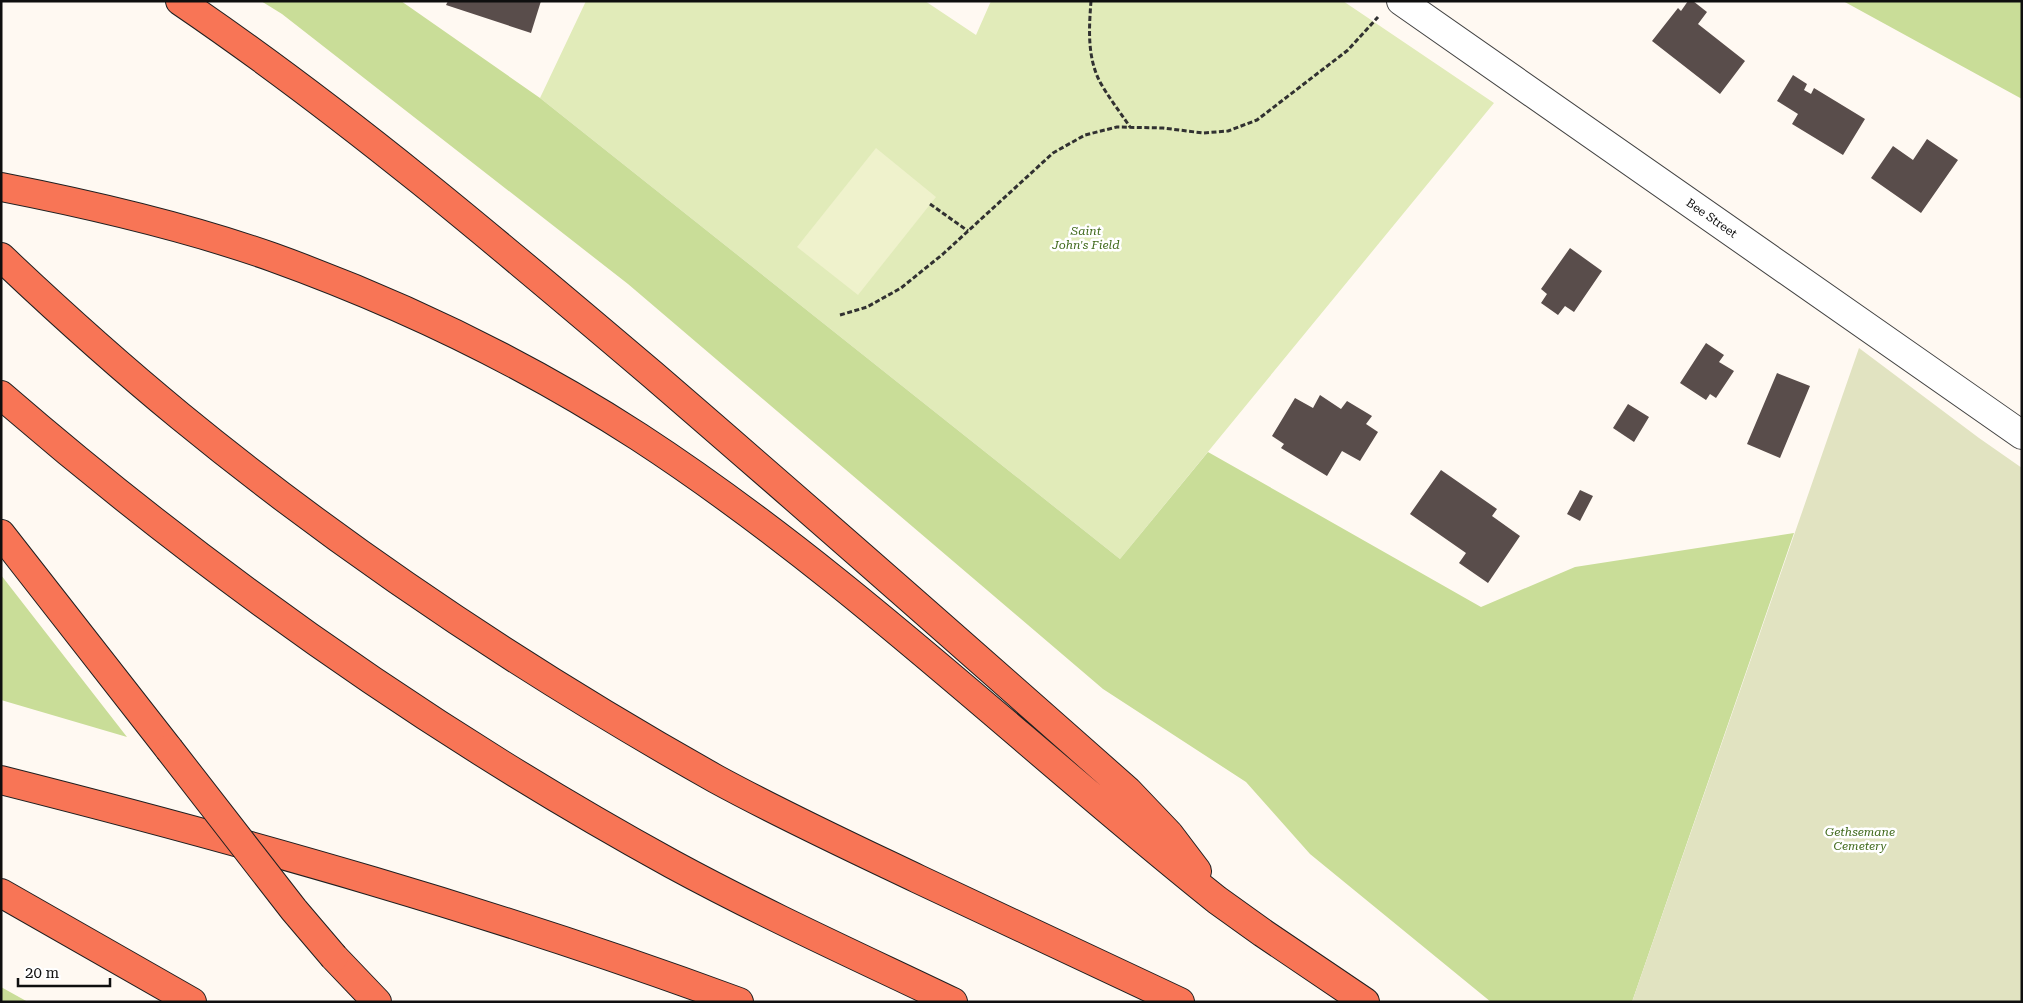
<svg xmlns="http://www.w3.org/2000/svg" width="2023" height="1003" font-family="'Roboto Serif',serif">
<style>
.green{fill:#e1ebb9}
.forest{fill:#c9dd98}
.cemetery{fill:#e1e3c1}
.pitch{fill:#eff2cc}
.building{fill:#594d4b}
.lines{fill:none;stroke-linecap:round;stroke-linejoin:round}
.minor-casing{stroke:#424242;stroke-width:30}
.highway-casing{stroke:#202020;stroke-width:30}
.path{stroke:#313131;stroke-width:3;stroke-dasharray:5 2.5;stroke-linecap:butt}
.minor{stroke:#fff;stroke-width:28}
.highway{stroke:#f87556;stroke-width:28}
.highway-bridge-casing{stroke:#202020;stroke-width:30;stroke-linecap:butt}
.highway-bridge{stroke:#f87556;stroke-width:28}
.labels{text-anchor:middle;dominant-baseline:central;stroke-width:5;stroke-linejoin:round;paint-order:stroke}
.street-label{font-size:12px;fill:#0f0f0f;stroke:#fff}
.park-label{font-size:12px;font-style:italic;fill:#416a1d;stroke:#fff}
</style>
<rect width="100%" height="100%" fill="#fff9f2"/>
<path class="green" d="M586,1H925L976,35L991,1H1343L1494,103L1120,559L540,98Z"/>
<path class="forest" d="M261,1H401L540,98L1120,559L1208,452L1481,607L1575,567L1794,533L1632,1002H1491L1310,854L1246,782L1103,689L628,284L282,14Z
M1843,1H2022V99Z
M1,575L127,737L1,700Z
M1,987L28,1002H1Z"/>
<path class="cemetery" d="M1859,348L1979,438L2022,468V1002H1632Z"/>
<path class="pitch" d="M876,148L936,197L858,295L797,247Z"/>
<path class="building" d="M448,1H541L531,33L446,5Z
M1688,1H1693L1707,12L1698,24L1745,61L1720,94L1652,41L1678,8L1681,11Z
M1793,75L1807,84L1804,90L1811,94L1814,88L1865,119L1843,155L1792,124L1798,114L1777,101Z
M1927,139L1958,160L1921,213L1871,178L1893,146L1913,160Z
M1570,248L1602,271L1574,312L1565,306L1558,315L1541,303L1547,294L1541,289Z
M1706,343L1724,355L1719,362L1734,371L1716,398L1710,394L1706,400L1680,383Z
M1777,373L1810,386L1780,458L1747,444Z
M1320,395L1341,409L1347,401L1372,416L1366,424L1378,432L1360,461L1342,451L1327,476L1281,448L1284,444L1272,436L1295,398L1313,408Z
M1628,404L1649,417L1634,442L1613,428Z
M1441,470L1497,509L1492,516L1520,536L1488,583L1459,563L1466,553L1410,514Z
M1580,490L1593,496L1580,521L1567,514Z"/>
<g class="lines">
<defs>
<g id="minor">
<path id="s1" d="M1401,1L2022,435"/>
</g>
<path id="highway" d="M180,1C346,114 499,244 652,374C812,512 970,651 1128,791L1169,834L1197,871
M1,187C93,205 184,226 272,257C400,303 526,364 639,437C846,572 1024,746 1217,900L1263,933L1365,1002
M1,257C59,312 118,365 180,416C347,553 528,673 716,779C782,815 851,847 918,879C1005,920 1092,961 1180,1002
M1,395C208,574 432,732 672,864C764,914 859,957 953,1002
M1,534L169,749
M1,780C250,843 498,913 739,1002
M1,893L192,1002
M334,957L377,1002"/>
</defs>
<use href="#minor" class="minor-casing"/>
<use href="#highway" class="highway-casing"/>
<path class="path" d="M1091,1C1089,28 1087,57 1100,82C1109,98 1120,112 1130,127
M930,204L968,231
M840,315L867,307L901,288L943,254L1053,153L1085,135L1117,127L1163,128L1203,133L1228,131L1257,120L1348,50L1378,17"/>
<use href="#minor" class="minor"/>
<use href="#highway" class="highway"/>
<defs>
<path id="highway-bridge" d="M169,749L294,910L334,957"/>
</defs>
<use href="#highway-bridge" class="highway-bridge-casing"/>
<use href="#highway-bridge" class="highway-bridge"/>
</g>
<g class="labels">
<g class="street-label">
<text stroke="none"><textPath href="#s1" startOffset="379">Bee Street</textPath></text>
</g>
<g class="park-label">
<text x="1086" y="231">Saint<tspan x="1086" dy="14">John's Field</tspan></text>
<text x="1860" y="832">Gethsemane<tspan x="1860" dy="14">Cemetery</tspan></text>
</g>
</g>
<rect width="2023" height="1003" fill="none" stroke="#0f0f0f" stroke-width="5"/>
<path d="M18 978v8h92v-8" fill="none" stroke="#0f0f0f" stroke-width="2.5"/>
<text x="25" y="978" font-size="15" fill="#0f0f0f" stroke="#ffffff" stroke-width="4" paint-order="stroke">20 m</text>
</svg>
